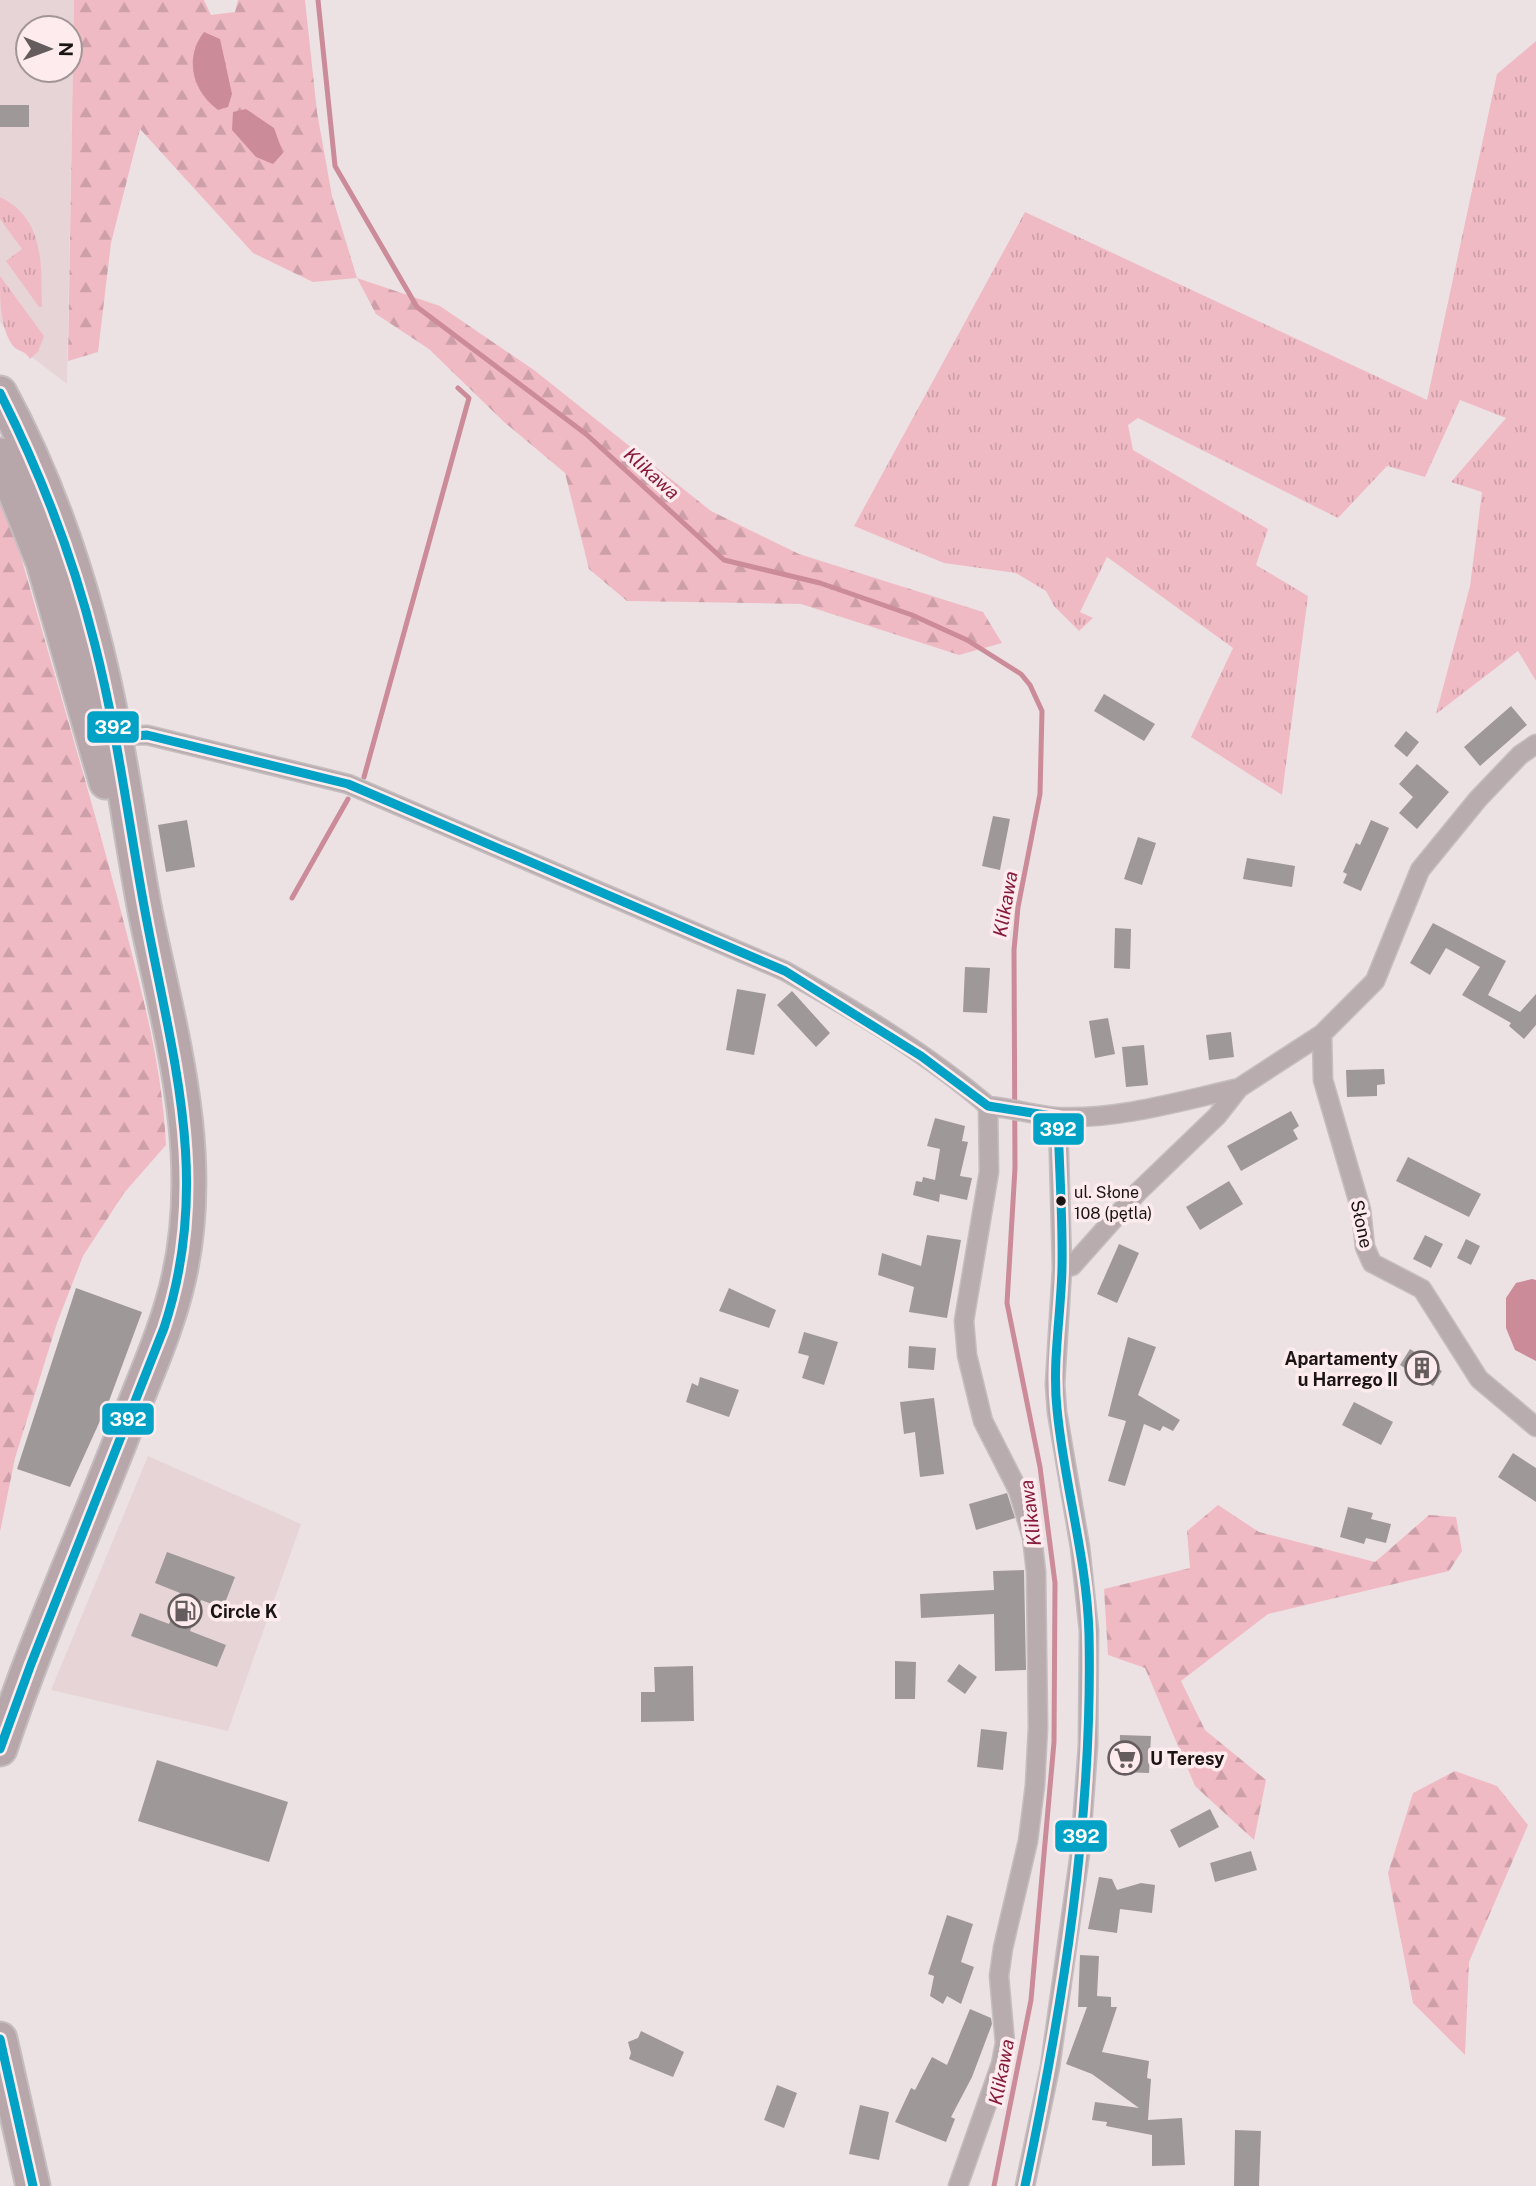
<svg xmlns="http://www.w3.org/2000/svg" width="1536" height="2186" font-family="'Public Sans',sans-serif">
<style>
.built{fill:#e7d4d7;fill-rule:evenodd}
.grass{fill:url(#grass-tufts)}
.forest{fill:url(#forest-firs)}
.water{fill:#cb8b98}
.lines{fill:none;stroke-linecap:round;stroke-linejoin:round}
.stream{stroke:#cb8b98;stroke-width:5}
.building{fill:#9f9899}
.street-casing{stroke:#c5bec0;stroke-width:21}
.highway-casing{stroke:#c5bec0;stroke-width:37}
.street{stroke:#b9acae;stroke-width:18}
.highway{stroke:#b7a6aa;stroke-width:33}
.bus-1-casing{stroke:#fdebed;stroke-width:14}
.bus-1{stroke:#01a2c5;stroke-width:9}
.bus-dot{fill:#1a1415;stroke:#fdebed;stroke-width:2.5}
.labels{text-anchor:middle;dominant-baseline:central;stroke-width:7;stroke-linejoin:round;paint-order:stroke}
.bus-label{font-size:16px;fill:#1a1415;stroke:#fdebed;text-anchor:start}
.street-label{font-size:18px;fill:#1a1415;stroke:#fdebed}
.poi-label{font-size:18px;font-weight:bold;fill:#1a1415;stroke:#fdebed;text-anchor:start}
.water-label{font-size:19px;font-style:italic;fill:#861a3b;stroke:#fdebed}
.line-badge{stroke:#fdebed;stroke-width:2.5}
.badge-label{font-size:19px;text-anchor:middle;font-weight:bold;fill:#fff}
</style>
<defs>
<pattern id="grass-tufts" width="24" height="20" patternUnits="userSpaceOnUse" patternTransform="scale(1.75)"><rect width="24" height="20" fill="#f0bac4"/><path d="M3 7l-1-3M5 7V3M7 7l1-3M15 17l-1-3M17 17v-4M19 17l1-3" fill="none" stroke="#cd9fa8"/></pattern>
<pattern id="forest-firs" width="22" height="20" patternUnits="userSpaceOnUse" patternTransform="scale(1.75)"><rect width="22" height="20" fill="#f0bac4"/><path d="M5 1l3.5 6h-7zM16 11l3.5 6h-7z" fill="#cd9fa8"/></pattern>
</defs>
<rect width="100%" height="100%" fill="#ece2e4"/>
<path class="built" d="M0,0H74L67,384L16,345L0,322ZM28,28H70V70H28Z
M148,1456L301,1524L228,1731L51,1690Z"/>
<path class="grass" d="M1536,41V681L1518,651L1436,714L1470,586L1482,492L1451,482L1506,418L1460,400L1425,477L1387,466L1338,518L1138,418L1128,425L1133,450L1268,529L1256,565L1308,596L1282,795L1191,737L1233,648L1107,557L1080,612L1093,618L1079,631L1054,606L1046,591L1016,573L944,563L854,526L1025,212L1427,400L1497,74Z
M0,197C45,219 41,264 42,307H39L6,261L22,249L0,219Z
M0,276L44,336L38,352L30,359C25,350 20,353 13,346C0,328 0,300 0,276Z"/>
<path class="forest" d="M74,0H204L211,15L235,12L238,0H305L317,112L332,196L357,278L440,306L534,370L711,511L799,554L983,612L1002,643L959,655L801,604L627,601L589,569L565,473L504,422L429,349L376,314L357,278L313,282L253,253L140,129L111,243L98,352L68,361Z
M0,482C38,620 80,757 117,896C138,978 162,1059 166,1145L124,1193L83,1256L57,1323L15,1458L0,1532Z
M1218,1505L1259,1532L1375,1562L1429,1515L1456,1517L1462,1551L1449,1571L1268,1614L1181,1681L1205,1730L1266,1780L1254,1840L1195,1786L1145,1668L1108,1655L1104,1589L1190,1568L1187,1531Z
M1455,1771L1497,1786L1528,1825L1469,1962L1465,2055L1413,2003L1388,1873L1413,1793Z"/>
<path class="water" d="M204,32L220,39L232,94L228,107L218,110C192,91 184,58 204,32Z
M246,109L274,128L283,153L273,164L256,157L232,130L233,112Z
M1532,1279L1536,1280V1361L1515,1350L1506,1328V1298L1516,1283Z"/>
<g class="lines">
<path class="stream" d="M318,0L335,166L417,307L586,434L724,560L820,583L912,615L967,640L1021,674L1030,685L1042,711L1040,794L1018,907L1014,950L1015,1168L1007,1303L1040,1467L1055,1583L1054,1742L1031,2000L994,2186
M364,777L469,398L458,388
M292,898L348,799"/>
</g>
<path class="building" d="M0,105H29V127H0Z
M1104,694L1155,724L1144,741L1094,711Z
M1511,706L1527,725L1480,766L1464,747Z
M1406,731L1419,742L1407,757L1394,746Z
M1417,764L1449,792L1417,829L1399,813L1413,797L1399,784Z
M993,816L1010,819L1000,870L982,866Z
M187,820L195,867L166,872L158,825Z
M1371,820L1389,828L1361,891L1343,883L1347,874L1343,872L1356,843L1360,845Z
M1138,837L1156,843L1142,885L1124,879Z
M1247,858L1295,866L1292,887L1243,879Z
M1433,923L1506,961L1488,995L1520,1012L1536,994V1025L1524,1039L1509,1026L1511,1023L1462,995L1480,967L1446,948L1430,975L1410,963Z
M1115,928L1131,929L1130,969L1114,968Z
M965,967L990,968L987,1013L963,1012Z
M737,989L766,994L754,1055L726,1050Z
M792,991L830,1033L816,1047L777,1005Z
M1108,1018L1115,1054L1095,1058L1089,1021Z
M1231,1032L1234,1057L1209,1060L1206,1035Z
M1144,1045L1148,1085L1126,1087L1122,1047Z
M1384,1069L1385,1084L1377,1085V1096L1347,1097L1346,1070Z
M1291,1111L1299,1126L1293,1130L1298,1139L1241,1171L1227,1146Z
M935,1118L965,1126L962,1141L968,1142L960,1176L972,1178L967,1200L940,1194L939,1202L913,1195L916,1181L922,1182L923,1177L935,1180L940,1149L927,1146Z
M1408,1157L1481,1194L1469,1217L1396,1181Z
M1229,1181L1243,1204L1200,1230L1186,1207Z
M927,1235L961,1240L947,1318L909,1312L914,1287L878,1275L882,1253L921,1266Z
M1425,1235L1443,1244L1431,1268L1413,1259Z
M1466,1239L1480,1246L1471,1265L1457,1258Z
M1119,1244L1139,1253L1117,1303L1097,1294Z
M76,1288L142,1312L109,1401L70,1487L17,1469Z
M729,1288L776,1310L769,1328L719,1311Z
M804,1332L838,1342L824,1385L802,1378L809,1356L798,1353Z
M1128,1337L1156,1347L1138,1395L1180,1420L1173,1431L1163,1426L1160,1431L1144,1424L1125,1486L1108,1481L1126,1421L1108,1416Z
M909,1346L936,1348L934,1370L908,1368Z
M1410,1349L1421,1356L1430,1355L1435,1359L1437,1368L1442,1371L1433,1386L1400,1365Z
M700,1377L739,1390L729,1417L686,1402L692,1383L698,1386Z
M934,1398L944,1474L920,1477L915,1432L904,1434L900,1402Z
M1354,1402L1393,1422L1381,1445L1342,1425Z
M1513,1453L1536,1468V1502L1498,1477Z
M1007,1493L1015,1518L976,1530L969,1504Z
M1348,1507L1373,1513L1371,1519L1391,1524L1386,1543L1366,1538L1364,1544L1340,1537Z
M167,1552L235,1577L223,1608L201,1600L190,1631L226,1645L217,1667L131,1636L140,1613L169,1624L180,1593L155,1583Z
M1024,1570L1026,1670L995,1671L994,1614L921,1618L920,1594L994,1590L993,1571Z
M895,1661L916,1662L915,1699H895Z
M959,1664L977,1677L965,1694L947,1681Z
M693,1666L694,1721L641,1722V1692H655L654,1667Z
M981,1729L1007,1732L1003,1770L977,1767Z
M1120,1735L1151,1736L1149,1773L1119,1772Z
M157,1760L288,1802L269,1862L138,1821Z
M1210,1809L1219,1827L1179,1848L1170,1830Z
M1251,1851L1257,1870L1215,1882L1210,1863Z
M1099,1877L1112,1879L1117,1890L1141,1883L1155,1885L1152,1913L1120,1909L1117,1933L1088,1929Z
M947,1915L973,1924L961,1962L974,1967L961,2004L947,1996L943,2004L930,1996L934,1976L928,1974Z
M1080,1955L1099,1956L1097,1996L1111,1997V2007H1117L1102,2052L1149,2061L1147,2078L1151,2079L1148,2120L1182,2118L1185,2165L1152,2166V2135L1106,2126L1107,2122L1092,2120L1095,2102L1139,2108L1092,2074L1066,2064L1087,2007H1078Z
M970,2009L991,2018L992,2024L972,2077L951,2117L955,2119L946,2142L895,2122L911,2088L915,2090L932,2057L947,2065Z
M641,2031L684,2052L673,2077L629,2059L631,2053L628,2042L638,2038Z
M777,2085L797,2093L784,2128L764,2120Z
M860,2105L889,2112L879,2160L849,2154Z
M1235,2130L1261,2131L1259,2186H1234Z"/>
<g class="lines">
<defs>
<path id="street" d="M115,736L147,735L348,784L785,971C854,1010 927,1053 988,1106
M1322,1034L1323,1080L1361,1210L1365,1247L1372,1263L1422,1289L1479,1379L1536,1427
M988,1106C1011,1108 1034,1115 1057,1117C1117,1120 1181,1101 1239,1088
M1062,1269L1072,1266L1137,1193L1217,1116L1239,1088L1322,1034L1375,981L1420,870L1478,799L1520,755L1536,744
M958,2186L1001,2064L1005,2043L999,1976L1003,1948L1028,1841L1035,1785L1038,1727L1036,1572L1032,1537L1018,1490L983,1421L967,1355L964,1321L989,1172L988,1106
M1025,2186L1050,2067L1080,1853L1088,1746L1089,1631L1080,1547L1057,1412L1055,1384L1062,1269L1058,1117"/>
<path id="highway" d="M0,393C58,500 93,617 115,736C126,794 134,853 145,911C170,1033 207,1152 179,1277C169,1323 149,1368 132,1411C89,1524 38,1634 0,1749
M0,455L43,562L106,782
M0,2039L33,2186"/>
</defs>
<use href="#street" class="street-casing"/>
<use href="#highway" class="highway-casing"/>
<use href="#street" class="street"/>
<use href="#highway" class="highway"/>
<defs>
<path id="bus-1" d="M0,393C41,474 73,557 95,645C117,731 128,819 144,906C171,1053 213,1180 164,1328L31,1664L0,1749
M92,739L147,735L348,784L785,971L921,1056L988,1106L1058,1117C1059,1167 1063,1218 1062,1268C1061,1315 1052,1362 1057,1409C1064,1484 1087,1558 1089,1634C1093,1820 1063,2005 1025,2186
M0,2039L33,2186"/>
</defs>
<use href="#bus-1" class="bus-1-casing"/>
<use href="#bus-1" class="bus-1"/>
</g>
<defs>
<symbol id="building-ring" viewBox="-11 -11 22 22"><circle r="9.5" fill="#fdebed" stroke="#645c5d" stroke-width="1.5"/><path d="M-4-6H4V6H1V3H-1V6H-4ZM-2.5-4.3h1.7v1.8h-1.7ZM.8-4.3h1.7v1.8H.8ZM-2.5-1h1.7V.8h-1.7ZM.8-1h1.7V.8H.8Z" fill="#645c5d"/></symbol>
<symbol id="fuel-ring" viewBox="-11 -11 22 22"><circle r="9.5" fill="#fdebed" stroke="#645c5d" stroke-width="1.5"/><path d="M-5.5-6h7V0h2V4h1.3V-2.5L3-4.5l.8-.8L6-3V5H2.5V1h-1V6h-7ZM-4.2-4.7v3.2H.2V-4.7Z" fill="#645c5d"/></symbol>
<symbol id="supermarket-ring" viewBox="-11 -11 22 22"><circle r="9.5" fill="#fdebed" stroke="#645c5d" stroke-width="1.5"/><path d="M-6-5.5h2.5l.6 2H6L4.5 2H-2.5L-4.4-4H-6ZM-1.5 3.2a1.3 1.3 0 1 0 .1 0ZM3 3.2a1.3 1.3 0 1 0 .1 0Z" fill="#645c5d"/></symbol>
</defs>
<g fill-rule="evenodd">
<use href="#building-ring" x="1403" y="1349" width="38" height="38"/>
<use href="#fuel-ring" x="166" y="1592" width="38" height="38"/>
<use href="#supermarket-ring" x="1106" y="1739" width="38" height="38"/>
</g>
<circle class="bus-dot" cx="1061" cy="1201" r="6"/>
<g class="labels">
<g class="bus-label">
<text x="1074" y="1192">ul. Słone<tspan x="1074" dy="21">108 (pętla)</tspan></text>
</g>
<g class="street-label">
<text transform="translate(1362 1224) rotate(78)">Słone</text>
</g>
<g class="poi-label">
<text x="1398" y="1358" text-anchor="end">Apartamenty<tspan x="1398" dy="21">u Harrego II</tspan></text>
<text x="210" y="1611">Circle K</text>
<text x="1150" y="1758">U Teresy</text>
</g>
<g class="water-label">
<text transform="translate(652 473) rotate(42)">Klikawa</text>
<text transform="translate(1005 904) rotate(-80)">Klikawa</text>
<text transform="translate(1030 1513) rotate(-97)">Klikawa</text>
<text transform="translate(1001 2072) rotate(-79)">Klikawa</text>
</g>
</g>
<g class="line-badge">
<rect x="86" y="710" width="54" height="34" rx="7" fill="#01a2c5"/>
<rect x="1032" y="1112" width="53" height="34" rx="7" fill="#01a2c5"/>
<rect x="101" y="1402" width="54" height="34" rx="7" fill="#01a2c5"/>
<rect x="1054" y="1819" width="54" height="34" rx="7" fill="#01a2c5"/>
</g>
<g class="badge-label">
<text x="113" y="734">392</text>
<text x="1058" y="1136">392</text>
<text x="128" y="1426">392</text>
<text x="1081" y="1843">392</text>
</g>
<g transform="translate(49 49) rotate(91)"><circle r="33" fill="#fdebed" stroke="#a29597" stroke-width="2"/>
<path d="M0-5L12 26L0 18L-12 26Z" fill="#645c5d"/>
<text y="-10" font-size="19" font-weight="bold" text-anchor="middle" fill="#1a1415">N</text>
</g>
</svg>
